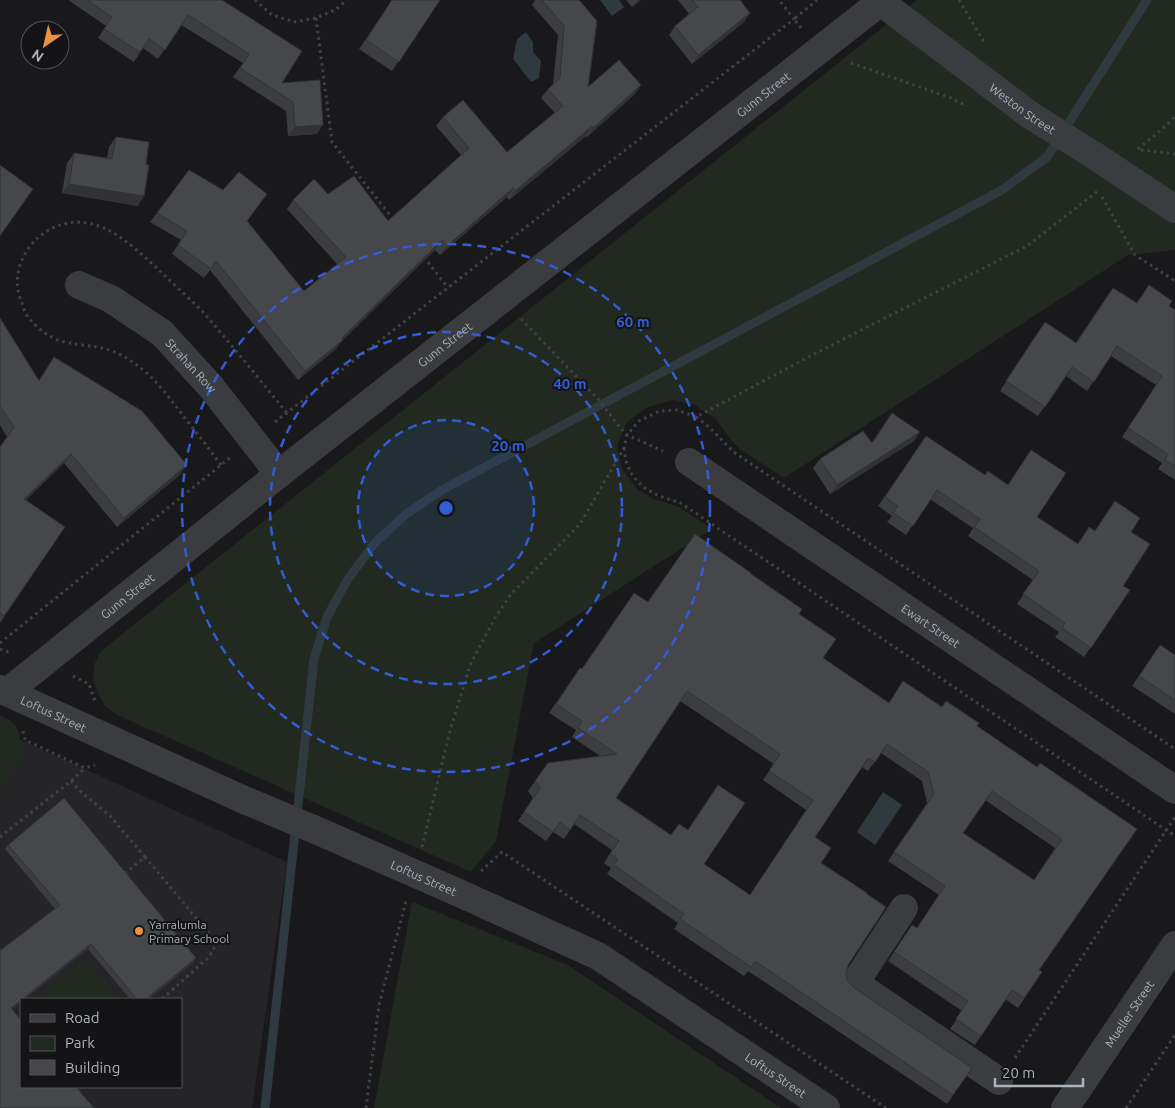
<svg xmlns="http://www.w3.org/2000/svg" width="1175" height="1108" font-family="Ubuntu,sans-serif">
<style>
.built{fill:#252528;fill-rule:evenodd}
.green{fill:#212921}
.water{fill:#2f3a3e}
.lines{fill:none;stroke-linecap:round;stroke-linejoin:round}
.stream{stroke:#2f3a3e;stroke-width:9}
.path{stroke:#404346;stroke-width:3;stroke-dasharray:2.5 4;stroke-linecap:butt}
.minor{stroke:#3a3c3f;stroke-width:28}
.wall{fill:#3c3d40;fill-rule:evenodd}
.shaded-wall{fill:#313234}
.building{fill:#46474b;stroke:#313234;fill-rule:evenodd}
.ring{fill:none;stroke:#325dd4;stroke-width:2.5;stroke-dasharray:9 6}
.poi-dot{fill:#eb9141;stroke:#141416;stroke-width:2}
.labels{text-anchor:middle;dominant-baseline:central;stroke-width:4;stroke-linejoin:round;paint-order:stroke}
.street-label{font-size:12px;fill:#acb3ba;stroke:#141416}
.poi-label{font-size:12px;fill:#acb3ba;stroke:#141416;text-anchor:start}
.centre{fill:#325dd4;stroke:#141416;stroke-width:2.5}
.ring-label{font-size:15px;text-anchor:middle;font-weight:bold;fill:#325dd4;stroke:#141416;stroke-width:4;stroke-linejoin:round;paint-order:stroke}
</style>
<rect width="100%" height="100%" fill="#19191b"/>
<path class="built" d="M0,730L287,862L252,1108H0ZM21,999H181V1087H21Z"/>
<path class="green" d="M917,0H1175V250L1128,255L784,478L741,450L731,440L716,419L695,405L673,400L648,407L626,423L617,445L622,469L637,489L651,498L679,507L712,529L534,643L496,841L471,872L117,715L105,706L98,693L93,680L94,665L101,651Z
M0,715C16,723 18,726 21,743L27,746L23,757L0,791Z
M412,902L568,965L781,1108H374Z
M86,959L121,999H36Z"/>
<path class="water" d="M600,0H619L624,7L612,16Z
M526,32L533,42V52L541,61L539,78L531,82L513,59L517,39Z
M883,792L902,805L875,845L857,832Z"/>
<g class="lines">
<path class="stream" d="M265,1108L314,659L327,617L348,579L374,544L406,514L442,490L1002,190L1047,157L1147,0"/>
<path class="path" d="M255,0L272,15L295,22L316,18L335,10L347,0
M959,0L984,42
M316,18L332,142L393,219
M801,28L794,19L817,0
M851,63L951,98L967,106
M1138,149L1167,125L1175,116
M1141,150L1175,154
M1102,197L1135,255L1175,281
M424,257L448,288
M521,319L598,399L618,425L627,435L663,451
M696,417C712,428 721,440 735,453L1175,749
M275,422L794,19L779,0
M624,448C625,453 625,459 627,464C635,487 657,497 679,502L1175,836
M221,465C209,449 197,433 184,417C166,393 150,371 123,356C101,344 83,347 61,341C48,337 36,327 28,317C25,313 23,307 22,303C7,271 30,232 64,224C78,220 95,223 108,230C126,239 146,258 161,272C174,285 189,298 202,311C231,344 259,379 287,413
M0,643L231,457
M0,649L11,653
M73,676L89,684L95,701
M23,731L25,740L85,768L95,765
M71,781L80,791L110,816L145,857L123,875
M0,837L71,781L85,768
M422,847L451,727L471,663L495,618L511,594L580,524L624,448L627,435L639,421L660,411L677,410L696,417L818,352L1027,246L1098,191
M145,857L217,943L209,957L162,999
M481,871L502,852L886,1108
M1015,1058L1175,817
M366,1108L379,1005L406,901
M1126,1108L1175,1035"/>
<g class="minor">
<path id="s1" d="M878,0L1030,115L1095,156L1175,209"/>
<path id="s2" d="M79,285L111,299L162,333L212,388L279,474"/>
<path id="s3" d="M689,462L1175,790"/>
<path id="s4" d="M0,689L242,799L318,831L459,893L598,956L826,1108"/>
<path id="s5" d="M7,692L279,474L883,0"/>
<path d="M904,908L855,983L999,1081"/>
<path id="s6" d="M1065,1108L1175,945"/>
</g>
</g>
<path class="wall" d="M68,0H222L282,83L317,134L288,136L286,111L233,77L243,63L181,25L158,59L143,48L134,62L98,38L106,26Z
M392,0H440L392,71L359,49Z
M535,0H579L588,87L635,94L587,137L586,136L509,200L507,197L440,255L435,250L342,341L336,349L298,380L210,270L204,278L172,254L181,240L150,222L157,213L223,190L267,194L247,221L304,291L337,264L287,209L293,200L328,194L388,221L461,155L436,126L443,117L507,152L555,113L541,98L548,89L553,84L558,35L532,5Z
M626,0H641L632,7Z
M678,0H740L744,22L692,64L669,35L675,26L689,14Z
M116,137L146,164L138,206L62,193L67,163L74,153L107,158L109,147Z
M1137,303L1169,306L1175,310V480L1158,469L1162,463L1122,437L1156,385L1111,356L1087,391L1066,376L1038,416L1000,391L1045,322L1076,343Z
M0,318L39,380L54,357L181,474L117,527L64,463L26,500L65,527L0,623V447L7,437L0,425Z
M920,432L914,441L830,494L813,468L820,459L872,443Z
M926,436L1037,517L1078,544L1095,531L1131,532L1123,586L1130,590L1084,657L1055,637L1059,632L1017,604L1033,580L968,536L973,528L930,499L906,535L887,522L892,516L878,506Z
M751,574L799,614L823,658L889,703L942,707L977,726L1037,767L1137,829L1039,970L1042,972L1018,1008L1005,999L975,1045L950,1029L962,1011L888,961L906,934L917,928L939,895L888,861L927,803L922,781L881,753L868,771L862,767L815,837L821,863L848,965L846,972L847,980L853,987L972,1068L947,1104L748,971L744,976L674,929L678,923L607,874L611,868L604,863L612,850L574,824L564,839L553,832L546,841L518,821L533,798L528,791L548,763L600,756L572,737L576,730L549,713L580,668L582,669L648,602ZM680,701L774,764L763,780L806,810L750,895L704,864L616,798ZM985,800L1055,848L1034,880L963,833Z
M1160,645L1175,655V714L1132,686Z
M8,845L193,963L149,999H130L88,949L12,1009L0,1108L1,950L55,909L5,849Z"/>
<path class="shaded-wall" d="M638,0H641L632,7Z
M750,13L744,22L692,64L698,55Z
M641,85L635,94L587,137L593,128Z
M323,125L317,134L288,136L295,127Z
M592,126L586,136L509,200L515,191Z
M69,184L144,196L138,206L62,193Z
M513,188L507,197L440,255L447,246Z
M442,240L435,250L342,341L336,349L298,380L305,371L342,338Z
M920,432L914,441L830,494L837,485Z
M71,454L64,463L17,508L24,499Z
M187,465L181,474L117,527L124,518Z
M91,944L88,949L25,999H22Z
M196,958L193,963L149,999H146Z
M21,1000V1002L8,1013L11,1008Z"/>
<path class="building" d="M87,0H222L302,51L282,83L320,80L323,125L295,127L293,102L240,68L249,54L188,15L165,50L149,39L140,52L104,29L112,17Z
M392,0H440L399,62L366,40Z
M542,0H579L597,21L588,87L619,60L641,85L593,128L592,126L515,191L513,188L447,246L442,240L342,338L343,340L305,371L216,261L211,269L178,245L187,231L157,213L189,170L223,190L239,172L267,194L247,221L304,291L346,257L293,200L314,179L328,194L354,176L388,221L469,148L443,117L463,100L507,152L563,106L548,89L560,78L564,26Z
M692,0H740L750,13L698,55L675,26L698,7Z
M116,137L149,142L146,164L149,165L144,196L69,184L74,153L112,159Z
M0,165L33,189L0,236Z
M1149,285L1172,301L1169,306L1175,310V466L1165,460L1168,454L1128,428L1162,376L1117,346L1094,382L1072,367L1045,407L1006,381L1045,322L1076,343L1113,288L1137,303Z
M0,318L39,381L54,357L142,411L187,465L124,518L71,454L24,499L65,527L4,616L0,613V447L14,427L0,406Z
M892,413L920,432L837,485L820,459L863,431L872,443Z
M926,436L985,475L988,471L1008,485L1031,450L1066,473L1037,517L1078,544L1089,527L1095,531L1115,501L1140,518L1131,532L1150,544L1123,586L1130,590L1091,648L1062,628L1065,623L1023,594L1039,571L974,527L980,519L937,490L913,526L893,513L898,506L885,497Z
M695,534L751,573V574L802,609L799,614L836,639L823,658L889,703L903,681L942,707L946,701L979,723L977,726L1037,767L1040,763L1137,829L1039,970L1042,972L1024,998L1012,990L981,1036L956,1019L968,1001L894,952L912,925L917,928L945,886L894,852L934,794L928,772L887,744L875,762L868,758L815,837L831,848L821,863L867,893V894L886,907L848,965L846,972L847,980L853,987L972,1068L953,1095L755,961L751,967L680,919L684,914L614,865L618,859L610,854L619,841L580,815L570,830L560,822L553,832L524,812L540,788L535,781L548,763L617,754L578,728L582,721L556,704L580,668L582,669L634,593L648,602ZM687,691L780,754L769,771L813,800L750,895L704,864L745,803L718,785L688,830L679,824L671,835L616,798ZM992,791L1062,839L1034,880L963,833Z
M1160,645L1175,655V700L1139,676Z
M64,798L196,958L146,999H137L91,944L11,1008L21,1020V1087H76L94,1108H0V948L1,950L60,905L8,845Z"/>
<circle cx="446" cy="508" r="88" fill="#325dd4" fill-opacity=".12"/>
<g class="ring">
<circle cx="446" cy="508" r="88"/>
<circle cx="446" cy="508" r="176"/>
<circle cx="446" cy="508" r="264"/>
</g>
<circle class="poi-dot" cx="139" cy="931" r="5"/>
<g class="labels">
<g class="street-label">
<text stroke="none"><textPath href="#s5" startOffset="964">Gunn Street</textPath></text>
<text stroke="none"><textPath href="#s1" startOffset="181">Weston Street</textPath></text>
<text stroke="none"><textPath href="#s5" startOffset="559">Gunn Street</textPath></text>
<text stroke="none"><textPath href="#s2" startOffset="140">Strahan Row</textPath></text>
<text stroke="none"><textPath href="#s5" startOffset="154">Gunn Street</textPath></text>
<text stroke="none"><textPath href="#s3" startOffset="292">Ewart Street</textPath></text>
<text stroke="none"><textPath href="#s4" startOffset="59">Loftus Street</textPath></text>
<text stroke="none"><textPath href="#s4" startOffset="464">Loftus Street</textPath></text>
<text stroke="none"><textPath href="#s6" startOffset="114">Mueller Street</textPath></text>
<text stroke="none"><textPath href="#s4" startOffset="869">Loftus Street</textPath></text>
</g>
<g class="poi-label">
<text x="149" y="924">Yarralumla<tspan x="149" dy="14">Primary School</tspan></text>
</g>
</g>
<circle cx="446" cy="508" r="8" class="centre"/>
<g class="ring-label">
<text x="633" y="327">60 m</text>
<text x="570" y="389">40 m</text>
<text x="508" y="451">20 m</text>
</g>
<rect x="20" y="998" width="162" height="90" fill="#141416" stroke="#515458"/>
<rect x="30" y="1014" width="25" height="8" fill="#3a3c3f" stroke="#515458"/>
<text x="65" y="1023" font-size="15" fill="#acb3ba">Road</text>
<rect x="30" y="1036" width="25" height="15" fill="#212921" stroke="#515458"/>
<text x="65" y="1048" font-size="15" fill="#acb3ba">Park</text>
<rect x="30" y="1060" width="25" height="15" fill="#46474b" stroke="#515458"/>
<text x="65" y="1073" font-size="15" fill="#acb3ba">Building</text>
<g transform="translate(45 45) rotate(214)"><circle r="24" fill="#141416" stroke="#515458"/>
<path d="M0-4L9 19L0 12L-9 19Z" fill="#eb9141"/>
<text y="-8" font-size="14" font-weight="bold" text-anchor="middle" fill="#acb3ba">N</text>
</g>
<path d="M995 1078v8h88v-8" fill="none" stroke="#acb3ba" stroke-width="2.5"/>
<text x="1002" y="1078" font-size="15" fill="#acb3ba" stroke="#141416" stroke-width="4" paint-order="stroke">20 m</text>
</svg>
